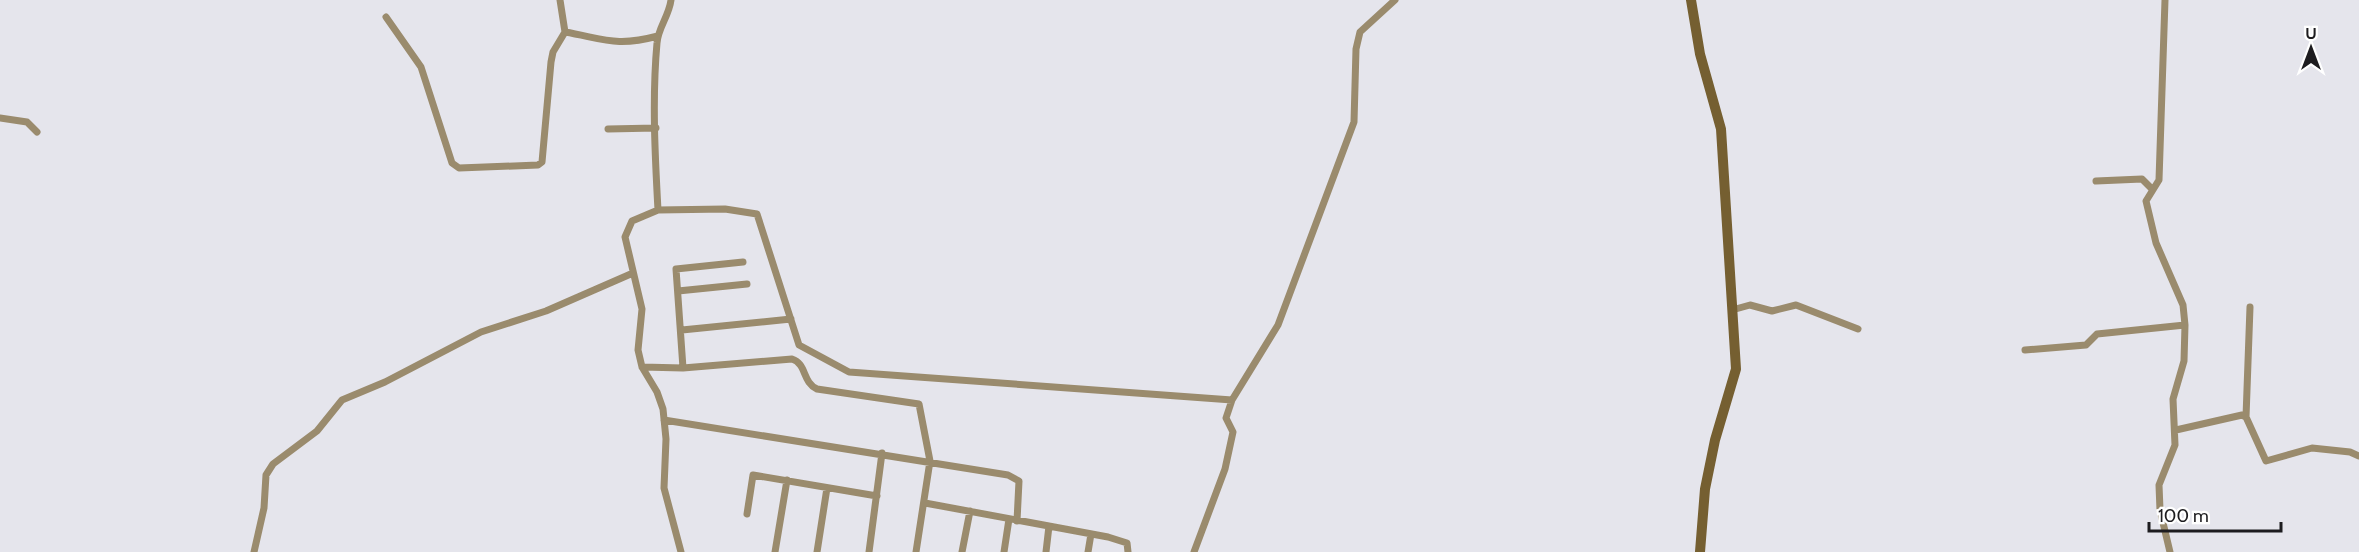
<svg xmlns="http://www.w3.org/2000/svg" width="2359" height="552" font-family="Cabin,sans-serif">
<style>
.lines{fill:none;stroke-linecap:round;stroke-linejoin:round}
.street{stroke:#9a8b6d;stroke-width:7}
.secondary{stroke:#755f31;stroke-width:10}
</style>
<rect width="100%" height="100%" fill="#e5e5ec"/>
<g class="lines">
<path class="street" d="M560,0L565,32C605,39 616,47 658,36
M2165,0L2159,180L2146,201L2156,243L2183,305L2185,325L2184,361L2173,399L2175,445L2159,485L2160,510L2170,552
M386,17L421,67L452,163L459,168L538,165L542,162L551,62L553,52L565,32
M0,118L27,122L37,132
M608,129L656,128
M2096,181L2142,179L2152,189
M658,210C655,156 652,98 657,43C658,28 669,16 671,0
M678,291L747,284
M1732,310L1750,305L1772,311L1796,305L1858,329
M682,330L791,319
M2025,350L2086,345L2097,334L2185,325
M642,367L683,368L792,359C807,364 802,382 817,389L919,404L930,461L916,552
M683,368L676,269L743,262
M2246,417L2250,307
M664,420L1008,475L1019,481L1017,521
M2176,430L2242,415L2246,417L2266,461L2312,448L2350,452L2359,456
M925,503L1108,537L1127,543L1128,552
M747,514L753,475L877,496
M254,552L264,508L266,475L273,464L317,431L342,400L385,382L481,332L546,311L633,273
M681,552L664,488L666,439L663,409L657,392L642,367L638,350L642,309L625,237L632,221L658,210L725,209L757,214L799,345L849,372L1232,400L1278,325L1354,122L1356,49L1360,32L1395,0
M775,552L787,480
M817,552L827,488
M869,552L882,453
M962,552L970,511
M1004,552L1009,519
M1046,552L1049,526
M1088,552L1091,534
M1194,552L1225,469L1233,432L1226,418L1232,400"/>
<path class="secondary" d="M1691,0L1700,54L1721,129L1736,369L1715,440L1705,489L1700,552"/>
</g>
<g transform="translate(2311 48)" stroke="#ffffff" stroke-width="4.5" paint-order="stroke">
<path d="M0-4.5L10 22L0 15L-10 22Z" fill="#1d1c1f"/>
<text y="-9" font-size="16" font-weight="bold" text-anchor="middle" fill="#1d1c1f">U</text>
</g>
<path d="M2149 522v9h132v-9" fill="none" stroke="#1d1c1f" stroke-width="3"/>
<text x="2158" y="522" font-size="18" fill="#1d1c1f" stroke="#ffffff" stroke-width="4.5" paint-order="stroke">100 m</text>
</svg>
